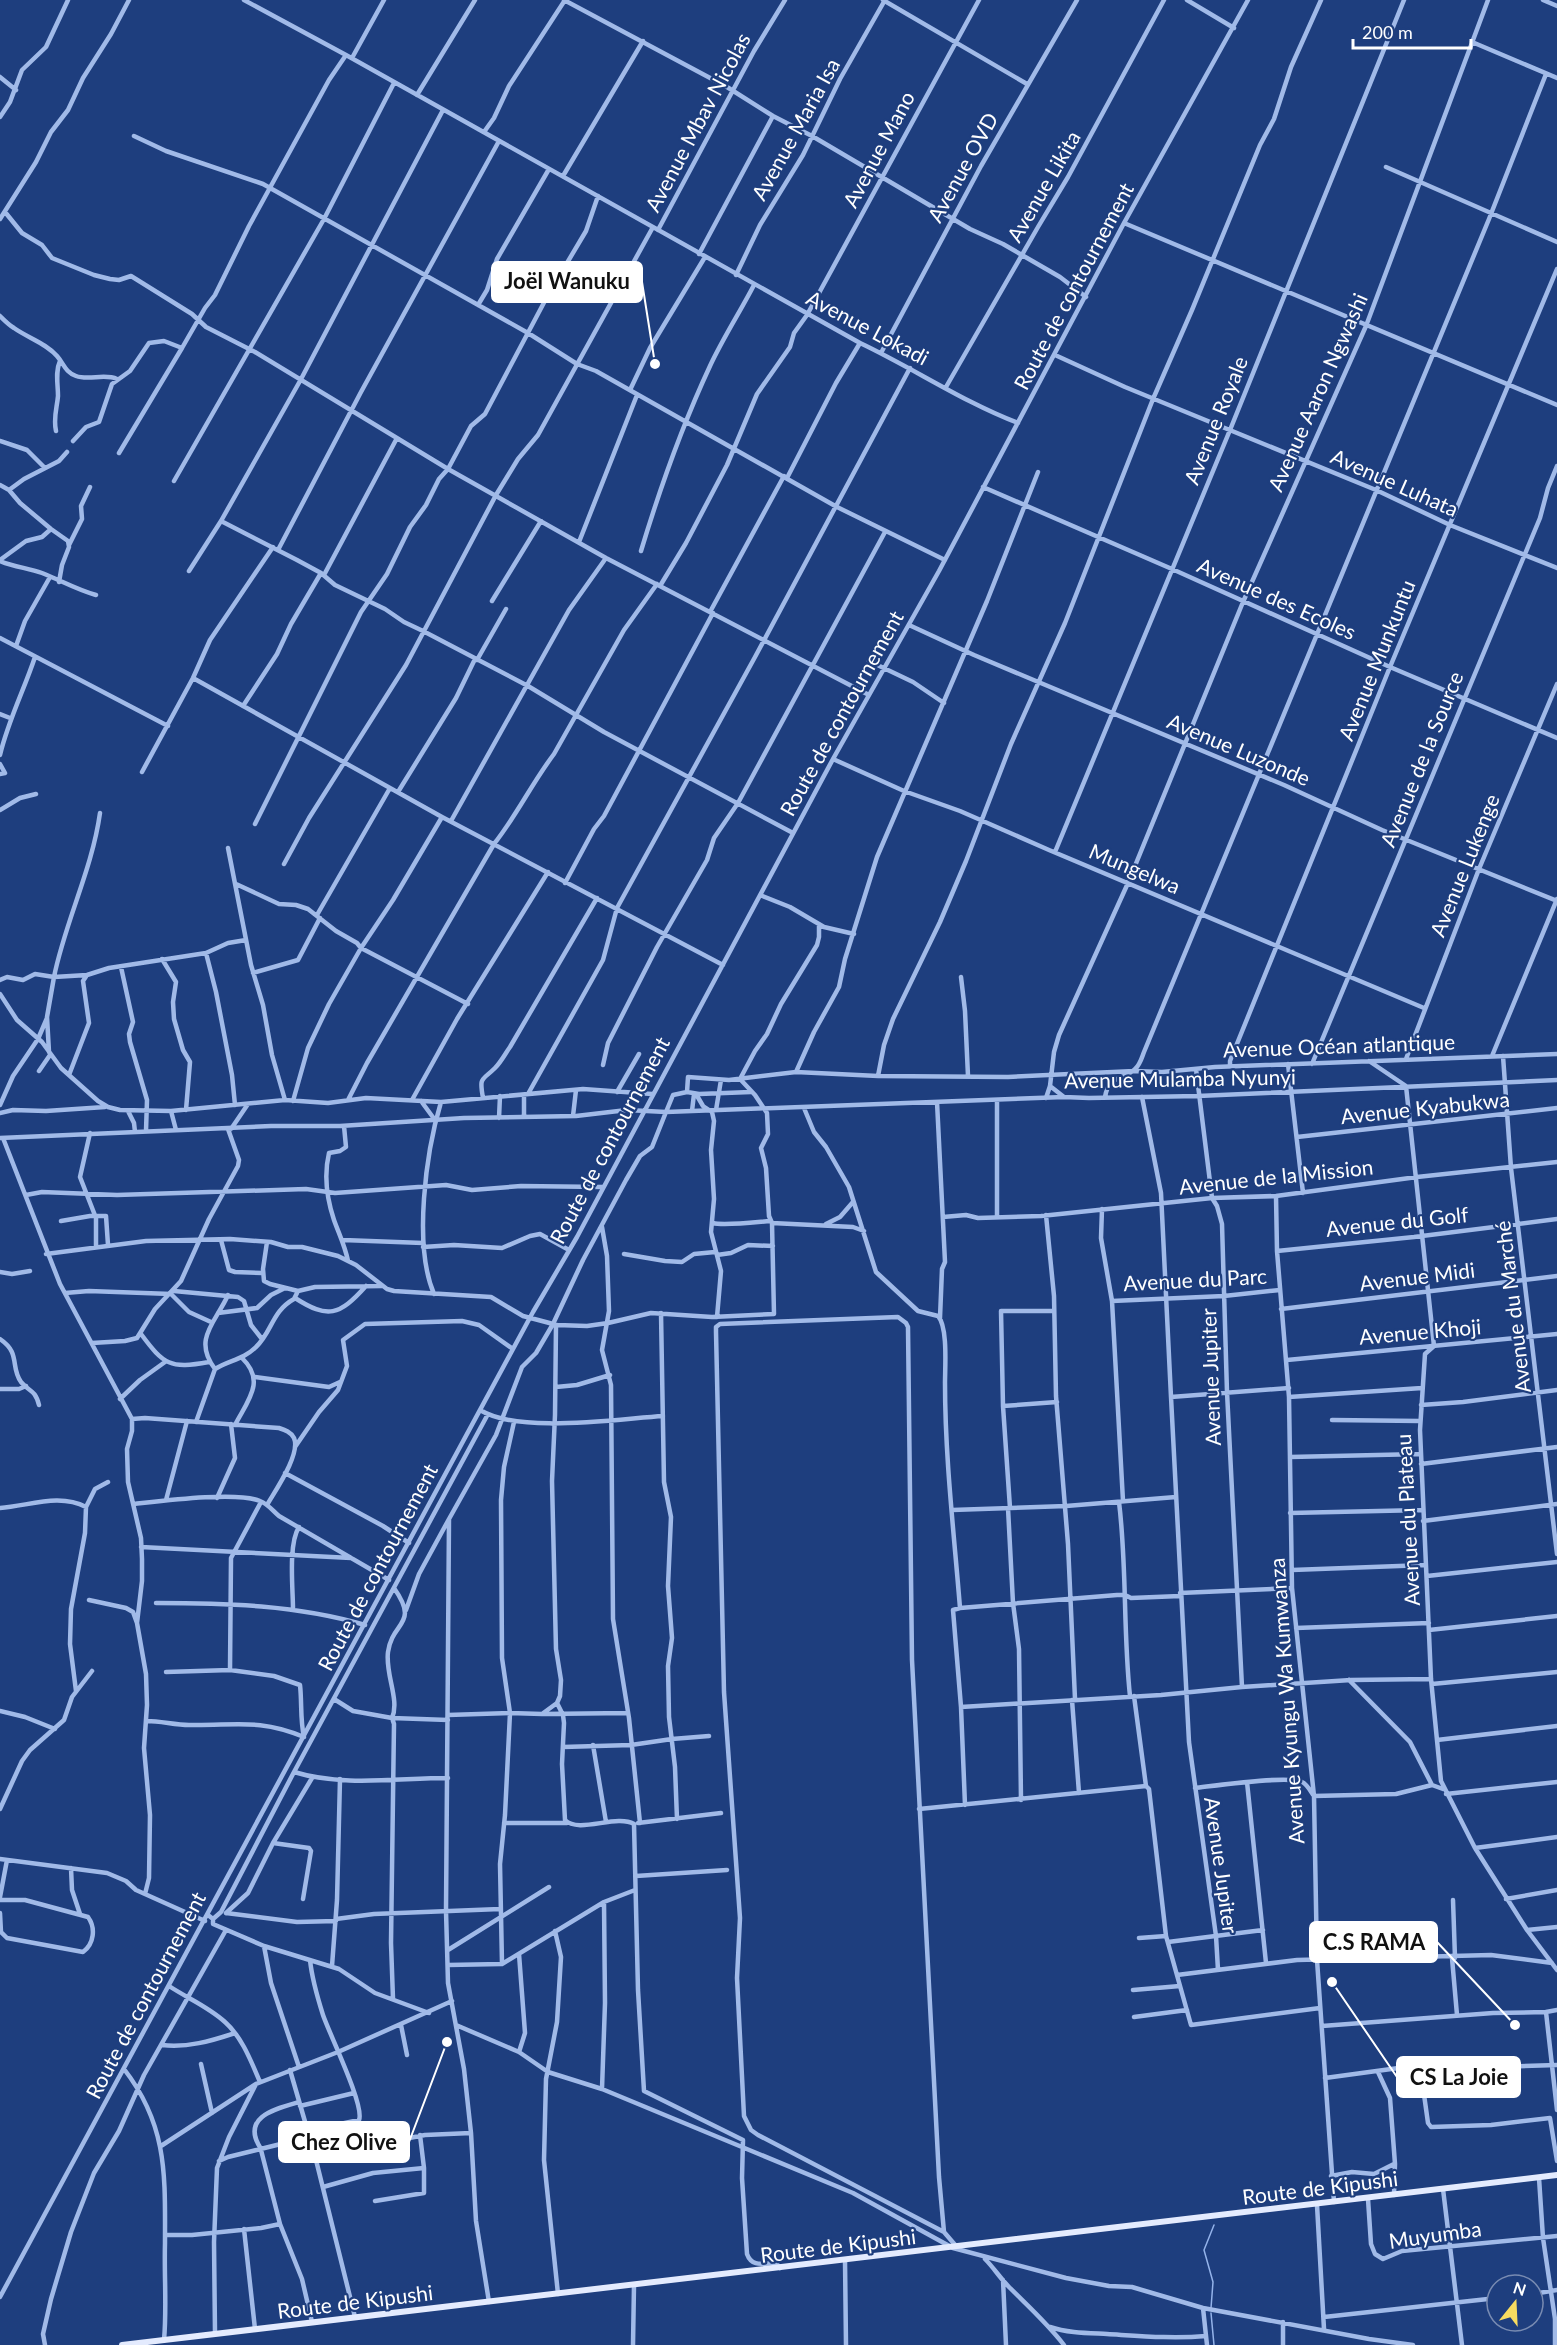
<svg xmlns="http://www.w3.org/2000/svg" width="1557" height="2345" font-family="Lato,sans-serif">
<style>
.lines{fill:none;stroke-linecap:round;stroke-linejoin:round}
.stream{stroke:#94b3ea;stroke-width:1.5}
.minor{stroke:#a1bae8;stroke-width:4.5}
.major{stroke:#e4ebfe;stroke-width:6}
.labels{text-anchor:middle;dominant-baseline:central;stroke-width:4.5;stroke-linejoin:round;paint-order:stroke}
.street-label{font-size:21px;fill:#fff;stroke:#1e3e7e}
.leader{fill:none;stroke:#fff;stroke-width:2}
.callout-dot{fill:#fff;stroke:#1e3e7e;stroke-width:2}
.callout{fill:#fff;stroke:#fff;stroke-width:2}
.callout-label{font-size:22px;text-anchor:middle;font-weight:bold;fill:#111}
</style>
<rect width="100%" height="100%" fill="#1e3e7e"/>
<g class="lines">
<path class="stream" d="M1211,2308L1213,2282L1204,2250L1214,2225
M1211,2313L1214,2345"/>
<path class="minor" d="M244,0L346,55L860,343C913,368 963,402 1018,423
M564,0L727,87L773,116L812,136L970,229L1003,244L1060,277L1086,297
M883,0L1027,84
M1187,0L1234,28
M1543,0L1557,6
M1472,42L1557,78
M352,58L384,0
M0,77L16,90
M417,95L475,0
M0,117L10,102L22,70L46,47L68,0
M484,132L494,118L509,86L565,0
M134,136L166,151L263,184L528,333L577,364L596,371L837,507L945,560
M1386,167L1557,242
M563,176L643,41
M5,212L22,233L42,245L52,258L94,275L110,279L119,280L131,276L192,314L206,327L255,352L448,469L606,558L869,695
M0,219L36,162L51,132L68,110L83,78L111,34L129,0
M1124,223L1557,405
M658,230L754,51L785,0
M699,254L773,116
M736,275L760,225L803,155L840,79L885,0
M478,305L487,290L497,259L549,169
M0,316C4,320 9,325 14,328C28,338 46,343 57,356C64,364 65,372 76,376C89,381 104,373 117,379
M881,353L981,166L1077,0
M1055,355L1125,387L1376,490L1450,525L1557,568
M946,387L1038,227L1068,177L1164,0
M630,390L650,348L705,257
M56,431C53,418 57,408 58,396C58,384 55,372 60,361
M0,441L27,450L45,468
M73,441L86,427L99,422L112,384L130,371L149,343L164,341L182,348L205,308L215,295L249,226L329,80L346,55
M119,453L182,348
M787,478L836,383L860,343
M174,481L324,219L394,83
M0,485L9,490L20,503L51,529L68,541L69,547L62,565L59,582
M983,487L1172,569L1390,667L1557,738
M9,490L24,479L59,461L67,452
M221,521L297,560L321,573L335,585L385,609L404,622L423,631L528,686L604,732L793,833
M579,542L637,395
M69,545L82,519L81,506L90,487
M278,550L361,392L499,141
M641,551C660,488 682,426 710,366C723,338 740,312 754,285
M0,560L26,541L42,537L51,529
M0,561C14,567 28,568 42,573C60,580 77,590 96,595
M189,571L221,521L300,381L443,110
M324,575L397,438
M660,586L686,543L727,465L757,394L790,347L794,333L807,315L979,0
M492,601L541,521
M710,612L784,476
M909,625L974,655L1284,785L1382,830L1557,901
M0,638L168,726
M16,646L25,621L50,577
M477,660L506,609
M869,661L913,682L944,703
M193,678L442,817L723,965
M243,706L277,654L291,624L321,573
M0,714L10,718
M0,755C8,721 24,690 35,657
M833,759L904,791L960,811L1049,850L1424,1008
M0,764L5,773L0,774
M142,772L193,678L210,640L273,547
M398,792L456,698L475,659
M0,810L20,798L36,794
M451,821L569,610L606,558
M255,824L361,612L387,574L410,527L426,505L439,479L448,469L471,426L485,414L548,295L586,231L598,196
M228,848L251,965L263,1005L272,1055L285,1100
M1055,852L1230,430L1404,0
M284,864L309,818L406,665L496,495L518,459L538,435L653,227
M565,883L594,829L604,816L713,613
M236,884L279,904L296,905L308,909L336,931L357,943L361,948L468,1004
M760,895L790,907L824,927L854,934
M317,915L390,788
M206,953L216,992L232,1075L235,1105
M162,959L176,982L173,1002L174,1019L183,1050L190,1062L186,1110
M121,967L133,1022L129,1034L130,1042L147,1100L146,1131
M253,973L298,960L320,918
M961,977L965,1011L968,1076
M0,980L7,977L23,980L35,974L54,977C65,922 92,870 100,813
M0,994L17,1020L42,1042L61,1068L98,1101L108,1107L120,1110L171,1111L285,1100L328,1103L366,1098L441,1102L583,1089L652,1094
M49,1052L47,1017L54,977L87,975L109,968L206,953L228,943L246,940
M1492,1056L1557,899
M1503,1056L1511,1168L1557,1554
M1406,1059L1479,869L1557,684
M1369,1061L1406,1086L1434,1346L1425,1354L1420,1430L1431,1679L1441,1781L1475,1848L1527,1930L1557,1970
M1288,1064L1303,1193
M1312,1064L1540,518L1548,488L1557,466
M603,1065L608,1043L657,947L707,860L714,838L738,803L885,532
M1230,1066V1061L1390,667L1557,269
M1196,1069L1212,1198L1217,1206L1222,1224L1227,1392L1242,1687
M39,1071L50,1055
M796,1072L814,1032L839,987L845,959L877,857L987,601L1038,472
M69,1075L89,1023L83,981L87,975
M878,1076L884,1045L893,1019L940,922L966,861L1011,744L1065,623L1153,399L1192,310L1260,145L1274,119L1291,67L1321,0
M1050,1086L1064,1097
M617,1092L639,1054
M687,1092L699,1094L751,1092
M528,1094L603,960L617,908L755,657L910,368
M696,1094L703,1106L712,1112L714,1121L711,1150L714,1199L711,1232L721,1271L717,1317
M524,1095V1117
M1105,1097C1109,1074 1123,1081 1135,1069C1140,1065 1142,1057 1144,1052L1489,219L1546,74
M1142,1097L1161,1193L1171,1397
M483,1098C479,1076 482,1081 495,1068C501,1062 505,1054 510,1047L597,898
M1046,1098L1050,1086L1054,1052L1059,1035L1128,883L1243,602L1366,326L1488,0
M348,1100L367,1063L494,844C517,815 532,783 554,754L624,630L657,584
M412,1100L457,1019L548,872
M997,1100V1217
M293,1101L308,1048L329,1004L361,948L393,900L442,817
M421,1101L435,1120
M937,1102L945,1262L942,1269L940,1318
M0,1105L13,1076L38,1039L47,1018
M804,1108L814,1132L826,1147L849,1187L876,1272L918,1311L938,1316C948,1327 945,1367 945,1383C945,1458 954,1533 960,1608
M716,1110L721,1080
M128,1111L134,1123L135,1132
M171,1111L176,1130
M692,1111L694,1094
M0,1113L13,1110L46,1111L105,1107
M573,1116L576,1090
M499,1118L500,1096
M344,1126L346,1147L340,1151L329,1153C324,1174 327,1199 334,1220C339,1234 345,1246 348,1261
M231,1129L248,1104
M90,1133L80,1177L96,1218V1247
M1297,1137L1557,1108
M0,1138L271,1126H340L464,1118L576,1116L627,1110L666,1112L673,1095L687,1092L688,1077L729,1080L796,1072L878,1076L1008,1077L1134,1071L1162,1072L1215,1067L1557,1054
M3,1138L60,1284L132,1419V1431L127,1449L128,1482L141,1538L142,1559V1581L137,1623
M26,1195L42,1192L117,1195L306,1189L335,1193L446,1185L472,1190L521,1186L602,1187
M1276,1196L1277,1251L1289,1397L1292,1588L1314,1796L1317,1960L1334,2202
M1102,1209L1101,1238L1112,1301L1123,1501
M1046,1215L1054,1296L1056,1396L1068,1544L1075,1699
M943,1217L966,1215L978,1218L1041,1216L1212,1198L1276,1196L1417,1177L1557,1162
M61,1221L90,1216H106L108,1245
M713,1223C723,1226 757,1222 770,1221
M772,1223L853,1227L864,1231
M826,1224L840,1217L853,1202
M602,1227L607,1256L609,1311L602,1350L611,1385L613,1619L629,1718L640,1823
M221,1240L229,1270L235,1272L262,1273
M343,1240L423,1243
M267,1242L263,1269L264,1281L270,1284L298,1291
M423,1247L454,1245L502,1248L530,1236L540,1234L569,1250
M1277,1251L1414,1237L1557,1219
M46,1254L146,1241L230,1239L271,1242L288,1247H302L338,1256L356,1265L387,1289L394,1291L491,1297L523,1316L557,1325L587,1326L608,1323L651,1313L712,1317L774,1314L772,1223L769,1216L766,1168L761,1148L768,1134L767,1113L755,1095L740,1079L755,1051L767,1034L781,1004L817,945L819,937V924
M624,1254L665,1261L682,1262L694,1254L715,1252
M717,1255L731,1253L748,1245L773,1246
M0,1272L12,1274L30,1271
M174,1291L238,1297L244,1301L251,1325L262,1339
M65,1293L89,1291L171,1294L189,1312L211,1322
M434,1294C413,1245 426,1152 441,1102
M295,1298C328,1319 339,1316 366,1286
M1112,1301L1224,1296L1280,1290
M1281,1309L1557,1276
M218,1313L257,1308L271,1295L285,1288
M661,1313L664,1482L671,1517L668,1586L672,1638L668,1666L669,1717L675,1767L677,1819
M556,1325L555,1415L552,1481L556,1649L561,1680L560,1696L557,1703L563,1715L564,1723L562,1764L565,1820C579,1834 616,1814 634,1824L638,1990L644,2091L743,2140L742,2178L747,2254C752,2268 764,2263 776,2263L780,2268
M141,1334C164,1365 170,1369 209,1362
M0,1339C21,1353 10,1367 21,1382C29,1392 35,1389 39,1405
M92,1343L125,1341L137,1338L155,1309L181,1281L209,1219L238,1166L239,1160L228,1129
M1287,1360L1557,1334
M215,1369C192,1339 216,1322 228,1295
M255,1377L329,1387L340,1382
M556,1387L577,1385L610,1375
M0,1389H19L26,1386
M1289,1397L1422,1388
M120,1399L140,1380L165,1362
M1421,1405L1463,1402L1557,1390
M1003,1406L1057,1402
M480,1410C519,1434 616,1419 663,1416
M132,1419L145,1418L279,1428C285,1430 291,1432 294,1438C301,1454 275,1491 267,1505
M1332,1420L1420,1421
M196,1422L215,1369C229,1360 243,1360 256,1347C272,1332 272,1311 294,1299L298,1291L315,1287L382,1286
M235,1425C248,1400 266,1381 242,1358
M295,1447L319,1412L338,1390L347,1366L343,1340L365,1324L462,1321L479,1325L513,1349
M1290,1457L1421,1454
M1421,1464L1557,1447
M285,1473L383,1526L409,1543
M217,1498L235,1458L231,1424
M166,1500L187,1421
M1119,1502C1127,1566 1123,1631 1130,1696
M134,1504C161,1501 237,1491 260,1501C268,1504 273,1511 279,1516L389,1580
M0,1508C29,1506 59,1493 86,1507
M1008,1508L1013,1603L1019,1649L1021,1800
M1010,1508L1003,1406L1001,1311H1054
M952,1510L1066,1506L1176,1497
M1290,1513L1423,1510
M449,1519L496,1435L522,1367L536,1353L553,1324L583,1260L626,1180L640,1156L652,1147L666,1112L1064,1097L1089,1098L1198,1096L1557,1080
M1423,1521L1557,1504
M141,1547L351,1558
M1292,1570L1426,1565
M1427,1576L1557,1562
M394,1588C420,1625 392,1621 388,1652C385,1674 400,1700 392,1718L448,1720
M1180,1593L1292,1588
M89,1600L126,1608L133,1612L137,1623L146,1674L147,1705L144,1748L150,1815L149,1878L145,1894
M156,1603C226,1603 297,1605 365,1625
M293,1609C293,1589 288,1544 299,1527
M406,1610L419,1574L449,1519L446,1911L448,1983L464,2069L471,2133L476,2221L489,2302
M1296,1628L1429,1623
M1429,1630L1557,1616
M230,1670L231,1558L261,1502
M166,1672L230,1670L274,1676L300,1685C302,1702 300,1720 304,1737
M1349,1680L1410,1742L1432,1785
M1432,1684L1557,1672
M76,1691L70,1644L71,1609L85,1533L86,1507L95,1489L108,1482
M1134,1696L1146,1786L1149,1789L1166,1936L1191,2025L1320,2008
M334,1699L353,1711L392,1718L394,1724L391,1943L393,1999
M1072,1700L1079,1793
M961,1707L1161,1695L1242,1687L1351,1680L1431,1679
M0,1711L25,1717L55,1729
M542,1714L628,1713
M448,1715L510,1713L542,1714L557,1703
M147,1721C161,1721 175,1725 189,1725C234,1726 259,1718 304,1737
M1437,1740L1557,1726
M593,1745L606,1822
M563,1747L631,1745L672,1739L709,1736
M294,1772C343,1787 398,1778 448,1778
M1247,1782L1266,1963
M1195,1788C1213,1786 1288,1775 1302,1782C1307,1784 1311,1792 1314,1796L1396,1794L1432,1785L1443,1789
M1446,1794L1557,1782
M965,1805L961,1707L953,1610L960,1608L1117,1595H1125L1131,1598L1180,1596
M0,1809L22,1761L30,1750L64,1720L72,1697L92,1671
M919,1809L1146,1786
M504,1823H567
M638,1823L721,1813
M273,1843L309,1848L311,1851L303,1899
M1475,1848L1557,1837
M0,1859L107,1873L126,1881L136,1890L205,1921
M71,1868L72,1890L80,1914
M636,1876L727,1870
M0,1897L7,1860
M1506,1899L1557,1890
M0,1900H25L88,1917C96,1928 94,1944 83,1952L7,1938L1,1932L0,1913
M1453,1900L1455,1958
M226,1913L248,1893L273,1843L312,1778
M226,1913L297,1922L336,1921
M208,1915L213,1919V1924L264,1946L339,1969L375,1993L429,2013
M213,1919L221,1912L294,1772L488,1414
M336,1919L374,1914L500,1909
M1527,1930L1557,1927
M555,1931L561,1957L557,2022L546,2079L544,2160L558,2294
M1139,1938L1166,1936
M1168,1942L1263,1930
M264,1946L271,1983L299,2067
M448,1950L549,1887
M1452,1958L1457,2015
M502,1964L500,1864L505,1815L510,1713L502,1658L501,1500L504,1467L514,1422
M448,1965L502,1964L604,1902L635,1890
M332,1966L337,1900L340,1779
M1218,1970L1216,1936L1189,1742L1171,1397L1289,1388
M1177,1975L1297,1960L1491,1955L1552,1963
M169,1986C187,1998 209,2007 225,2022C242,2037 251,2061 260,2082
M1133,1990L1180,1986
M1557,2010L1546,2012L1557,2110
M1134,2017L1187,2010
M401,2025L407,2055
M456,2025L519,2052L548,2072L602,2089L853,2193L953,2248L1066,2278L1109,2286L1132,2287L1203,2308L1369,2339L1413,2345
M1322,2026L1493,2013L1546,2012
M162,2045C187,2048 211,2041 235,2033
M519,2052L525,2033L519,1954
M201,2064L212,2113
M1420,2066L1428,2123L1431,2127L1491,2125L1550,2118L1557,2161
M124,2069C168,2126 165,2176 165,2243C164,2276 167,2308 164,2340
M290,2070L315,2156L355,2317
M1378,2072L1390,2098L1395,2164L1394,2195
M1325,2078L1406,2067L1468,2068L1557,2065
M602,2089L605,2003L604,1902
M300,2106L354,2093
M307,2131L359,2120C365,2106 329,2033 323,2015C317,1996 312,1979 310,1960
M161,2146L256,2084L338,2052L452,2001
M261,2149C240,2117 275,2109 299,2102
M261,2150L280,2224L302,2279L312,2322
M315,2156L425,2135L471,2133
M219,2161L228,2157L309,2137
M1331,2176L1352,2172L1374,2174L1394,2164
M1539,2178L1543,2238L1555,2319V2345
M323,2187L373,2173L424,2168
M1443,2189L1462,2345
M1368,2199L1371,2244L1375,2254L1383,2259L1402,2251L1557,2236
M375,2201L424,2193V2168L420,2135
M1317,2205L1324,2329
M244,2229L255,2329
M944,2232L939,2177L912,1660L908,1327L906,1323L898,1317L720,1324L716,1327V1332L724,1692L740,1918L737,1978L744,2116L751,2130L758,2135L944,2232L956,2246
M165,2235H192L261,2228L280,2224
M985,2259C994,2268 1000,2278 1009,2287C1028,2306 1048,2324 1064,2345
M845,2260L846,2345
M1003,2280L1006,2345
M1533,2294L1557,2290
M0,2297L533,1312L577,1237L833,759L939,571L1124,223L1248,0
M1203,2308L1207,2345
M1324,2317L1497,2298
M1050,2327C1068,2333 1088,2333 1107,2334C1140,2336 1173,2339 1206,2336
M215,2333L214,2242L217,2168L229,2137L256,2084
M45,2345L43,2334L51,2299L71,2232L94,2173L119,2131L144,2075L226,1930
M633,2345L634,2285
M1283,2345V2322"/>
<path class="major" d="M122,2345L1557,2175"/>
</g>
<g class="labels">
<g class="street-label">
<text transform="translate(697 122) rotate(-62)">Avenue Mbav Nicolas</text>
<text transform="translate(795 129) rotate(-61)">Avenue Maria Isa</text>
<text transform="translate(878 149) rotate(-62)">Avenue Mano</text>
<text transform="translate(962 167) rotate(-61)">Avenue OVD</text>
<text transform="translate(1043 186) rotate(-60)">Avenue Likita</text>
<text transform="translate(1073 286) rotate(-62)">Route de contournement</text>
<text transform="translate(868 327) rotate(28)">Avenue Lokadi</text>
<text transform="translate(1317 392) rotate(-66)">Avenue Aaron Ngwashi</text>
<text transform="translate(1215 420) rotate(-68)">Avenue Royale</text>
<text transform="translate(1395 482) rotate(24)">Avenue Luhata</text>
<text transform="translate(1277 598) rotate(24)">Avenue des Ecoles</text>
<text transform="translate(1376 660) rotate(-68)">Avenue Munkuntu</text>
<text transform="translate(841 713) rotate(-61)">Route de contournement</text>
<text transform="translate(1239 749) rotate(23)">Avenue Luzonde</text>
<text transform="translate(1421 759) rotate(-68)">Avenue de la Source</text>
<text transform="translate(1464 865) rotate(-68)">Avenue Lukenge</text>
<text transform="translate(1135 868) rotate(23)">Mungelwa</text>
<text transform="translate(1339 1045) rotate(-2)">Avenue Océan atlantique</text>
<text transform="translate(1180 1078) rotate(-1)">Avenue Mulamba Nyunyi</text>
<text transform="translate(1425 1107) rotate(-6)">Avenue Kyabukwa</text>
<text transform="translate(609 1140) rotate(-62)">Route de contournement</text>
<text transform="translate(1276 1176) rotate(-6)">Avenue de la Mission</text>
<text transform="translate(1397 1221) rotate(-6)">Avenue du Golf</text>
<text transform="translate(1417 1276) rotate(-7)">Avenue Midi</text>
<text transform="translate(1195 1279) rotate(-3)">Avenue du Parc</text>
<text transform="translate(1512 1307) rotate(-97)">Avenue du Marché</text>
<text transform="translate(1420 1331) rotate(-5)">Avenue Khoji</text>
<text transform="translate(1210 1377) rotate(-92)">Avenue Jupiter</text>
<text transform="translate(1407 1520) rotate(-93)">Avenue du Plateau</text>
<text transform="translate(377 1567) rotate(-62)">Route de contournement</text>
<text transform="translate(1286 1701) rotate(-94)">Avenue Kyungu Wa Kumwanza</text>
<text transform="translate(1222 1865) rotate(82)">Avenue Jupiter</text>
<text transform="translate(145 1995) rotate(-62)">Route de contournement</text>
<text transform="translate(1320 2187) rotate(-7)">Route de Kipushi</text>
<text transform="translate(1435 2234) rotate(-8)">Muyumba</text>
<text transform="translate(838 2245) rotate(-7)">Route de Kipushi</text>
<text transform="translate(355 2301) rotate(-7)">Route de Kipushi</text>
</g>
</g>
<path class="leader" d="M655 364L642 282M1515 2025L1437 1942M1332 1982L1397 2077M447 2042L409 2142"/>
<g class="callout-dot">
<circle cx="655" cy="364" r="6"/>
<circle cx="1515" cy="2025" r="6"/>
<circle cx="1332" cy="1982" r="6"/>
<circle cx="447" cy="2042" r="6"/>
</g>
<g class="callout">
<rect x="492" y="262" width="150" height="40" rx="6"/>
<rect x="1310" y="1922" width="127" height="40" rx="6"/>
<rect x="1397" y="2057" width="123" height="40" rx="6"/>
<rect x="279" y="2122" width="130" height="40" rx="6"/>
</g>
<g class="callout-label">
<text x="567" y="289">Joël Wanuku</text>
<text x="1374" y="1950">C.S RAMA</text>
<text x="1459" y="2085">CS La Joie</text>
<text x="344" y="2150">Chez Olive</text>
</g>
<g transform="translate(1515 2303) rotate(18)"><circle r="28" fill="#1e3e7e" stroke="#788bb2" stroke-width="1.5"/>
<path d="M0-4.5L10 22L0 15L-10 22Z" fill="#f7dc60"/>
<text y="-9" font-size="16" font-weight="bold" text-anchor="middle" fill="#ffffff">N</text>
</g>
<path d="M1353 39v9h118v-9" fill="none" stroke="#ffffff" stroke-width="3"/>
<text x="1362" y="39" font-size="18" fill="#ffffff" stroke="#1e3e7e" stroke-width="4.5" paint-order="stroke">200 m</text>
</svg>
